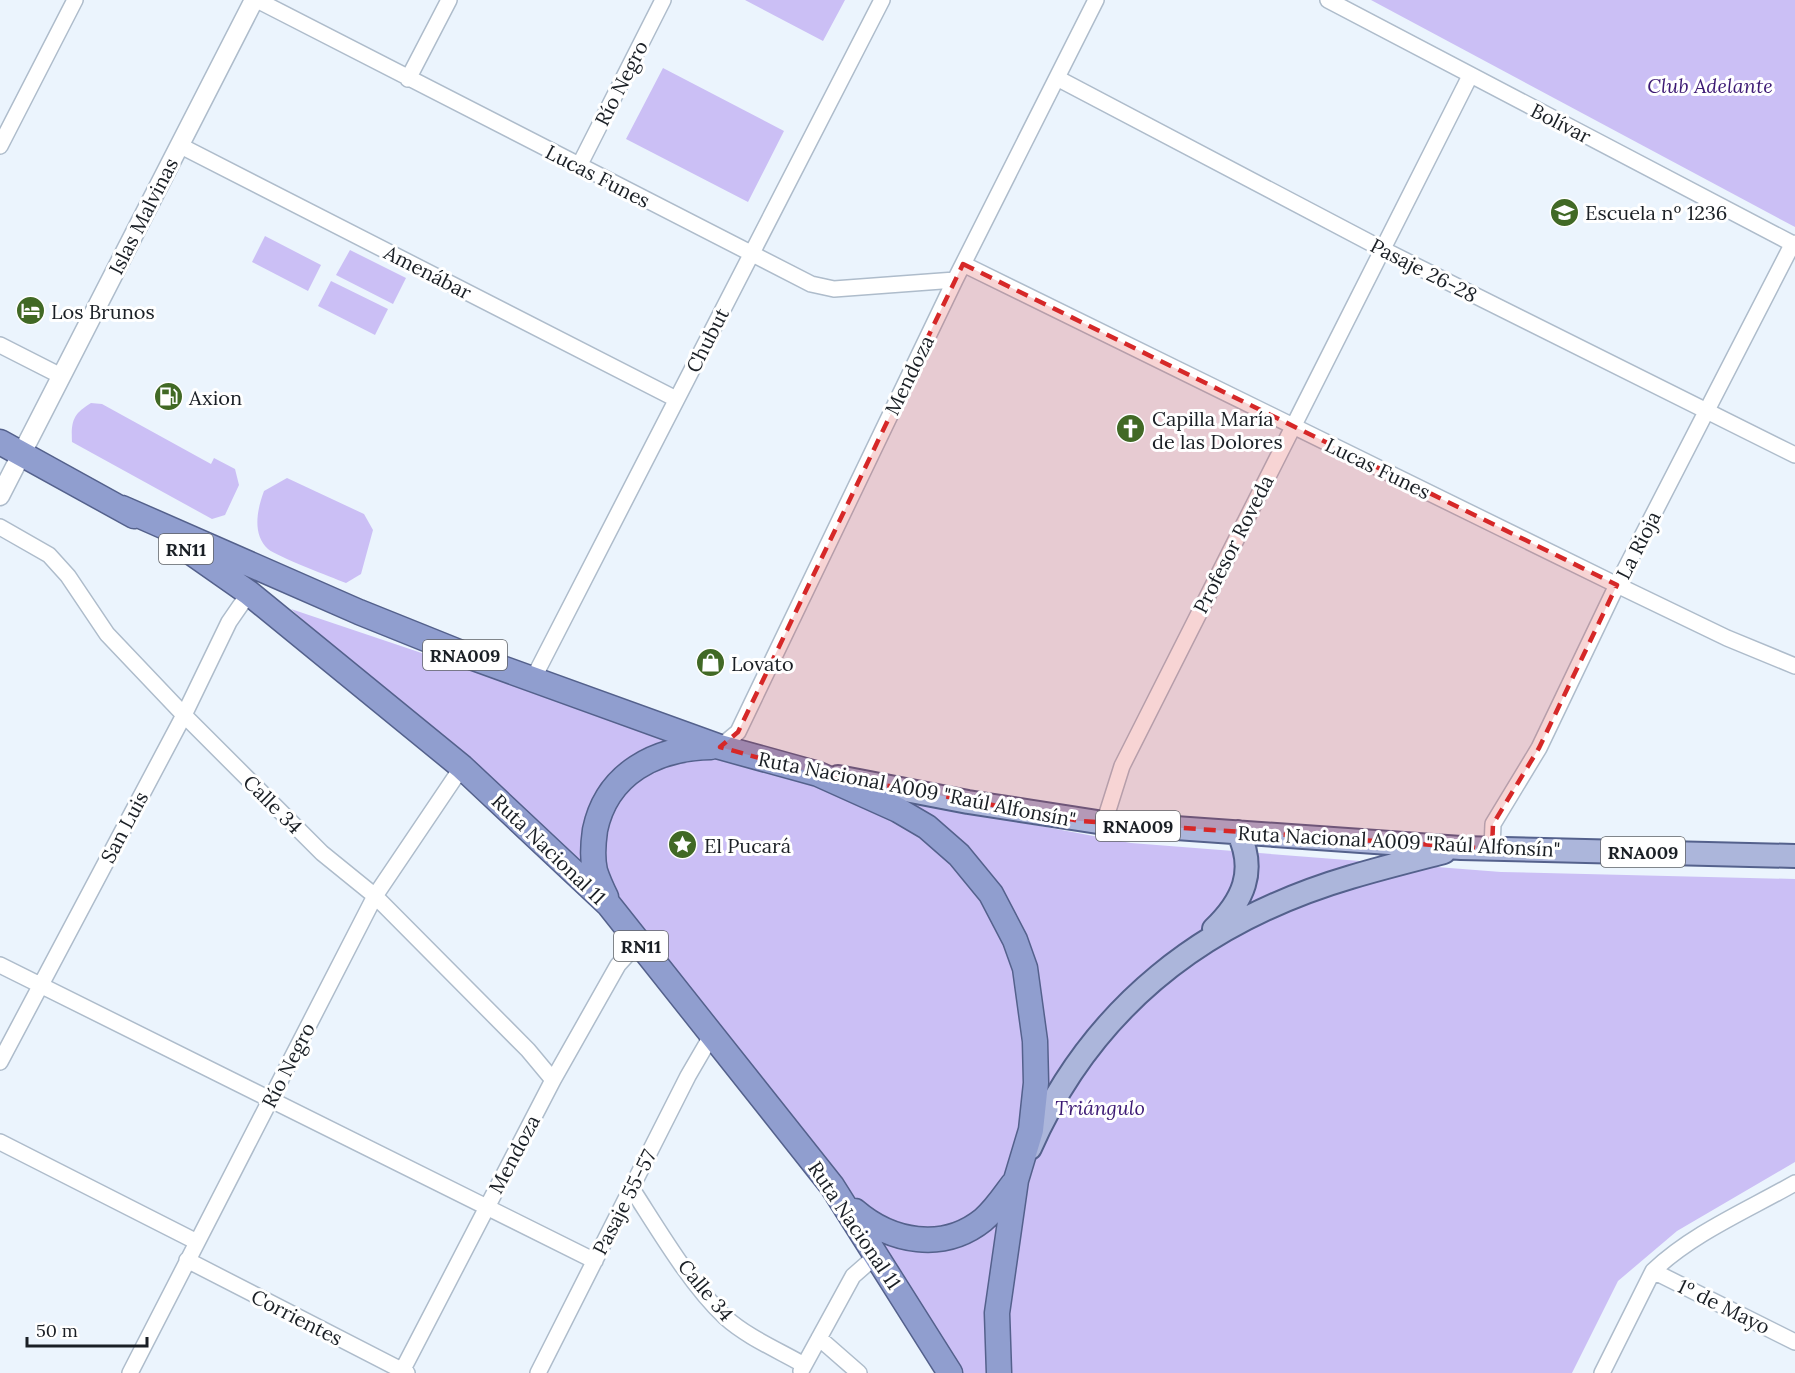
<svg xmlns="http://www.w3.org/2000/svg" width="1795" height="1373" font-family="Lora,serif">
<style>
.green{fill:#cbbff5}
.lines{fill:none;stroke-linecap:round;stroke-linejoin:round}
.minor-casing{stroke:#aebccb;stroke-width:18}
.tertiary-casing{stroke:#aebccb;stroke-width:21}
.primary-casing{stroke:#54618c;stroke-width:26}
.trunk-casing{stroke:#54618c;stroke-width:27}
.minor{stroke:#fff;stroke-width:15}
.tertiary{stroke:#fff;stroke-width:18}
.primary{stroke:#acb6db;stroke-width:22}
.trunk{stroke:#909ecf;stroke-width:24}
.marked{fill:#d62828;fill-opacity:0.2;stroke:#d62828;stroke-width:4.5;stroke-dasharray:12 8;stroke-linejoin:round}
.labels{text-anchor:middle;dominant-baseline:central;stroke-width:6;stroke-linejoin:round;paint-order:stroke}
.shield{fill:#fff;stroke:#5f6266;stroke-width:1.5}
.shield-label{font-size:18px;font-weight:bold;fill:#1a1f25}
.street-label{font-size:20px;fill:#1a1f25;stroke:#fff}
.park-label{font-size:20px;font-style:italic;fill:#3d1a74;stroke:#fff}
.poi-label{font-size:20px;fill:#1a1f25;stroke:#fff;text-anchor:start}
</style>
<rect width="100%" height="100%" fill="#ebf4fd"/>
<path class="green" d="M745,0H845L823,41Z
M1371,0H1795V227Z
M663,68L784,131L748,202L626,139Z
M265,236L321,265L308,291L252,262Z
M350,250L406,278L393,304L336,275Z
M331,281L388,309L375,335L318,306Z
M91,403L102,404L211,464L214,458L235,469L239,485L225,515L212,519L72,442C71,421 73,414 91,403Z
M287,478L364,514L373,530L361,574L346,583C331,577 278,557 268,549C252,534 257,510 264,491Z
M291,609L805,782L1131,843L1501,872L1795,879V1162L1677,1231L1618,1281L1572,1373H950L839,1196L533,831Z"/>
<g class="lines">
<defs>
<path id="minor" d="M257,0L811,284L834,289L955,280
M1328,0L1795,245
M1057,78L1382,249L1795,455
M408,79L449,0
M179,145L676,399
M0,146L75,0
M579,166L663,0
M963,264L1617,585L1727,638L1795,666
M0,345L61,376
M0,527L49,555L68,576L107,634L184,715L322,853L375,896L528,1050L553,1080
M533,679L882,0
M720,747L738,732L955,280L1096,0
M1104,823L1122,766L1470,76
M1492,849L1493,824L1539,748L1617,585L1793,243
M0,965L595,1261
M0,1062L184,715L229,622L249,593
M0,1142L197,1242
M632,1189C658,1229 690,1284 725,1317C747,1337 778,1350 804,1365
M187,1260L407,1373
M1653,1271L1795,1342
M819,1338L859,1373
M801,1371L853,1276L877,1255
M130,1373L375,896L462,767
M401,1373L553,1080L618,965L638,943
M538,1373L688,1076L713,1033
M1602,1373L1653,1271C1693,1233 1748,1210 1795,1183"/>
<path id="tertiary" d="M0,496L254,0"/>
<path id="primary" d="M838,777L968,802L1104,823L1461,848L1795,856
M1214,929C1243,901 1257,871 1238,832
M1030,1148C1092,1007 1205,920 1351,877C1381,868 1413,860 1444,852"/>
<path id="trunk" d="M0,442L134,516
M122,508L359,612L471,657L720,747L818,774L898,810L927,827L959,855L991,894L1015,940L1025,968L1035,1041L1036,1083L1031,1130L1016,1180L997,1313L999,1373
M179,544L249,593L462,767L609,905L832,1186L950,1373
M606,897C602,889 598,880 595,871C592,858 593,844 595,830C607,773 656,748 711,747
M855,1211C891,1242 943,1252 983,1220C995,1210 1004,1196 1013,1184"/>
</defs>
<use href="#minor" class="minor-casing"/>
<use href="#tertiary" class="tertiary-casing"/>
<use href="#primary" class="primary-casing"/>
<use href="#trunk" class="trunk-casing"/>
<use href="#minor" class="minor"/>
<use href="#tertiary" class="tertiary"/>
<use href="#primary" class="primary"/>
<use href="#trunk" class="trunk"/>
</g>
<path class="marked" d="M963,264L1617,585L1539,748L1493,824L1492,849L1080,821L802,770L720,747L738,732Z"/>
<defs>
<symbol id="school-disc" viewBox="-11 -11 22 22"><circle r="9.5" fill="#416925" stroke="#fff"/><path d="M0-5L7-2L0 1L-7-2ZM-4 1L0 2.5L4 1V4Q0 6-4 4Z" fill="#fff"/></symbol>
<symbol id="hotel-disc" viewBox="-11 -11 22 22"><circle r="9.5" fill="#416925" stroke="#fff"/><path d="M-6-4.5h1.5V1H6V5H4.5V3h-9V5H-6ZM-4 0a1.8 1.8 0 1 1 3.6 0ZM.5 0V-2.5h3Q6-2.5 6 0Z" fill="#fff"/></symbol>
<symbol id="fuel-disc" viewBox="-11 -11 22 22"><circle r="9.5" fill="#416925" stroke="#fff"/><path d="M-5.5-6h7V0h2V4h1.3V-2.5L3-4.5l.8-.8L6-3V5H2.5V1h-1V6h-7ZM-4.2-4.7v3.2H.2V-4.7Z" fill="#fff"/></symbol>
<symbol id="church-disc" viewBox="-11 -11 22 22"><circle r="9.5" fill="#416925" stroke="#fff"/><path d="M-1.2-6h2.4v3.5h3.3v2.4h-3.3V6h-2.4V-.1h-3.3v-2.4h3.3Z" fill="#fff"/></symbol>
<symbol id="shop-disc" viewBox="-11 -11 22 22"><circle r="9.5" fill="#416925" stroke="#fff"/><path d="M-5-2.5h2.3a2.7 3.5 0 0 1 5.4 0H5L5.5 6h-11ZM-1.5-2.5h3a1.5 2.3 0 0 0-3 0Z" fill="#fff"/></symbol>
<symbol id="sight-disc" viewBox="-11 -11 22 22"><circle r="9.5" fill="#416925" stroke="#fff"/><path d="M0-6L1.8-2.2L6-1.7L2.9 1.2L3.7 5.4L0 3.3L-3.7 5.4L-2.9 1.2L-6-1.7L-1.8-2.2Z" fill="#fff"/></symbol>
</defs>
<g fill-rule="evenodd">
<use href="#school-disc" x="1548" y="196" width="33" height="33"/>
<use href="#hotel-disc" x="14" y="294" width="33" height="33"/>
<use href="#fuel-disc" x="152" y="380" width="33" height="33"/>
<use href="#church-disc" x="1114" y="412" width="33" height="33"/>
<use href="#shop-disc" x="694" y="646" width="33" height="33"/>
<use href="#sight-disc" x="666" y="828" width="33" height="33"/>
</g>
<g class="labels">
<g class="shield">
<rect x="159" y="534" width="54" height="30" rx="4.5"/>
<rect x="423" y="640" width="84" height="30" rx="4.5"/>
<rect x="1096" y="811" width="84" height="30" rx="4.5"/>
<rect x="1601" y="837" width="84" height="30" rx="4.5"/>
<rect x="614" y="931" width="54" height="30" rx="4.5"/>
</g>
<g class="shield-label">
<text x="186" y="549">RN11</text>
<text x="465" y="655">RNA009</text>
<text x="1138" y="826">RNA009</text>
<text x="1643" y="852">RNA009</text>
<text x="641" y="946">RN11</text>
</g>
<g class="street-label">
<text transform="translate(621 83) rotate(-63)">Río Negro</text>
<text transform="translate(1561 123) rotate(27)">Bolívar</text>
<text transform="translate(598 176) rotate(27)">Lucas Funes</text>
<text transform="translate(143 216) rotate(-63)">Islas Malvinas</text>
<text transform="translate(1424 270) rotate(27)">Pasaje 26-28</text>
<text transform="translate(428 272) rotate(27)">Amenábar</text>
<text transform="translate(707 340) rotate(-63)">Chubut</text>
<text transform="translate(909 375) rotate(-64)">Mendoza</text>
<text transform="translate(1378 468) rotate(26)">Lucas Funes</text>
<text transform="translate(1233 544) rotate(-63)">Profesor Roveda</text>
<text transform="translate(1638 545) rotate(-63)">La Rioja</text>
<text transform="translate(917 789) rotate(11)">Ruta Nacional A009 "Raúl Alfonsín"</text>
<text transform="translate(273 804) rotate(45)">Calle 34</text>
<text transform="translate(124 827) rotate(-62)">San Luis</text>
<text transform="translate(1399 841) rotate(3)">Ruta Nacional A009 "Raúl Alfonsín"</text>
<text transform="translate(549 849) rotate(44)">Ruta Nacional 11</text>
<text transform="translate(288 1065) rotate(-63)">Río Negro</text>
<text transform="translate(514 1154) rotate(-62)">Mendoza</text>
<text transform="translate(624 1202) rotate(-63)">Pasaje 55-57</text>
<text transform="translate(855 1225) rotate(56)">Ruta Nacional 11</text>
<text transform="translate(706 1290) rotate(50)">Calle 34</text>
<text transform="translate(1724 1306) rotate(26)">1º de Mayo</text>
<text transform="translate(297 1317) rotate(27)">Corrientes</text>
</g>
<g class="park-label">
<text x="1710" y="85">Club Adelante</text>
<text x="1100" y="1107">Triángulo</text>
</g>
<g class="poi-label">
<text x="1585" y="212">Escuela nº 1236</text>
<text x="51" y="311">Los Brunos</text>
<text x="189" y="397">Axion</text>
<text x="1152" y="418">Capilla María<tspan x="1152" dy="23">de las Dolores</tspan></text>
<text x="731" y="663">Lovato</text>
<text x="704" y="845">El Pucará</text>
</g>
</g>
<path d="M27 1337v9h120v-9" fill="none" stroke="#1a1f25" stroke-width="3"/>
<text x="36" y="1337" font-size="18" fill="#1a1f25" stroke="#ffffff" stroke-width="4.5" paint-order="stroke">50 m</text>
</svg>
